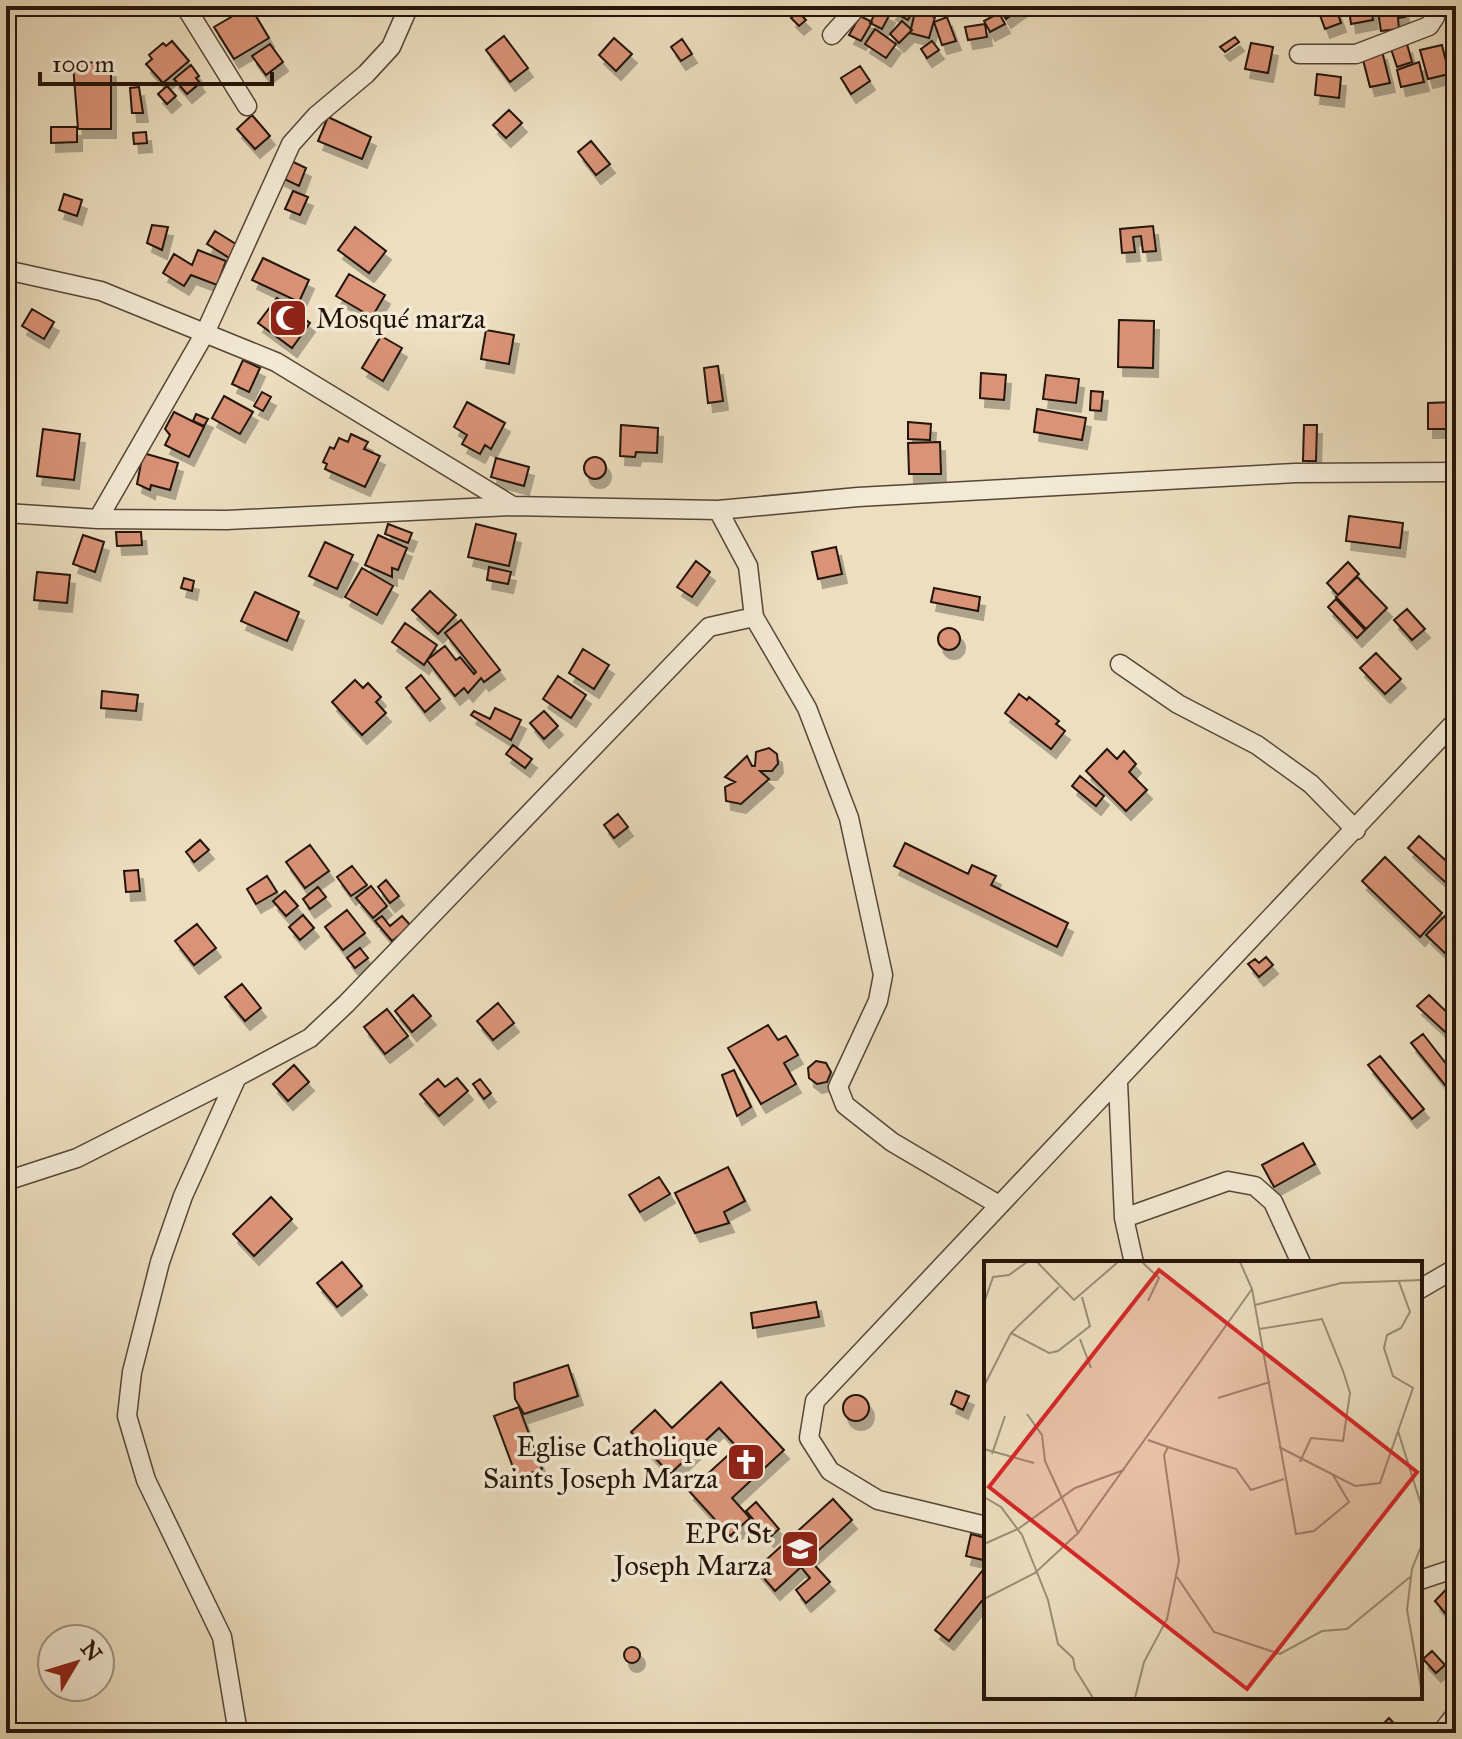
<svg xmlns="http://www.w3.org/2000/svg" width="1462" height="1739" font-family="'IM FELL Great Primer',serif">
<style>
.building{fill:#da9377;stroke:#241308;stroke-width:2;filter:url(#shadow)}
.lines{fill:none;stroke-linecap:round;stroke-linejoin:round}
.minor-casing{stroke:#564636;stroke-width:21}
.path{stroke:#241308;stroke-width:3;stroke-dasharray:6 4;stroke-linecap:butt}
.minor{stroke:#f3ead5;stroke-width:18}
.labels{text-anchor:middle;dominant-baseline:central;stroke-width:7;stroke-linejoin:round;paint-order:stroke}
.poi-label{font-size:28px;fill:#241308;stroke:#f3ead5;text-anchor:end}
.inset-road{fill:none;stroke:#9c8d76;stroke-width:2}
.view{fill:#d62828;fill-opacity:0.15;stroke:#d62828;stroke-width:4}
.inset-edge{fill:none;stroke:#241308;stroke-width:4}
</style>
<defs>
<filter id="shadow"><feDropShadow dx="5" dy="9" stdDeviation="0" flood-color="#0004"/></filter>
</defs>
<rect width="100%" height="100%" fill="#ecdebf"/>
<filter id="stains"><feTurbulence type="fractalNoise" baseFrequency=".0025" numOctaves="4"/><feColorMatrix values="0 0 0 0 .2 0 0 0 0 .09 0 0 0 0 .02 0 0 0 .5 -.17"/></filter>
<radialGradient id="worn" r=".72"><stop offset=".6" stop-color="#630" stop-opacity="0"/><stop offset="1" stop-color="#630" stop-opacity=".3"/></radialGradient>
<path class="building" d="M250,6L269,38L234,59L214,27Z
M894,6H909L914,9L908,20L891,11Z
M1024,6L1006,19L999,7L1000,6Z
M1335,6L1341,23L1325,29L1317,7Z
M1353,6H1371L1373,20L1351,24L1349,9Z
M1377,6H1403L1405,17L1398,18L1399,29L1381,31Z
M878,8L890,14L882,29L870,23Z
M798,12L806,20L799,26L791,18Z
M915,12L935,17L929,38L910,33Z
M999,13L1005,24L990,32L984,21Z
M860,16L872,22L861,41L849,35Z
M947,17L956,41L942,45L934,22Z
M902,21L912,30L899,43L890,34Z
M985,24L987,37L968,40L965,27Z
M875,29L896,44L886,58L865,44Z
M504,36L528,68L510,82L486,50Z
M1235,37L1239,42L1225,52L1220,47Z
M614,38L632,54L616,71L599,55Z
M682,39L692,54L681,61L671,47Z
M172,41L189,61L163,83L146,64L152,59L149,55L163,43L166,46Z
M932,41L939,50L927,58L921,49Z
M1251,43L1273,47L1268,73L1245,69Z
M270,44L283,62L266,75L252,56Z
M1407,44L1412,62L1397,67L1391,49Z
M1442,45L1449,74L1428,79L1420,50Z
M1456,50V76L1453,77L1447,53Z
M1382,51L1390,83L1370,87L1362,56Z
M97,62V69L111,68V129H78L73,64Z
M1419,62L1424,82L1401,87L1397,70Z
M191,65L199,76L196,78L200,83L187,94L174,79Z
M860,66L870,81L851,94L841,78Z
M1317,74L1341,77L1339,98L1315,95Z
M167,86L176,96L167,104L158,94Z
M139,87L143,113H132L130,88Z
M509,110L522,123L506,138L493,125Z
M252,115L270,136L255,149L237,129Z
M328,117L371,137L362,159L318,141Z
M51,127H77V142L51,143Z
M146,132L147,143L134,144L133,133Z
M591,141L610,164L596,175L578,152Z
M287,159L306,168L299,186L280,177Z
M293,191L308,197L300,215L285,209Z
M64,194L82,200L77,216L59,210Z
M152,225L168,227L162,250L147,243Z
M1153,226L1156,251L1143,252L1141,236L1133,237L1135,252L1122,253L1120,229Z
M355,227L386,251L369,273L338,250Z
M215,231L239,246L231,259L207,244Z
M198,250L226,261L217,285L191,275L184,286L163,273L174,254L192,265Z
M263,258L309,280L299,302L252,280Z
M349,274L385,295L372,317L336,296Z
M277,298L310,323L292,348L258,323Z
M32,309L54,322L44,339L22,326Z
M1119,320L1154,321L1153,368L1118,367Z
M486,330L514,335L509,364L481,359Z
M381,336L402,348L383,381L362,368Z
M243,360L260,368L249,392L232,384Z
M718,366L723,401L708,403L704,368Z
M981,373L1006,375L1004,400L980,398Z
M1046,375L1079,379L1076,403L1043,399Z
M1091,391L1103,392L1101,411L1090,410Z
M262,392L271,397L263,411L254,406Z
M224,396L253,412L240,434L212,418Z
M467,402L505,423L491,449L485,445L480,454L462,444L467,435L454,427Z
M1453,402V429H1428V403Z
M1037,409L1086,418L1082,440L1034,432Z
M174,412L204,427L189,457L165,445L170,435L165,429Z
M196,414L208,419L204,426L193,421Z
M908,422L931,424L930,440L908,439Z
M621,425L658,428L657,453L636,452L635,457L620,456Z
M1304,425H1317L1316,461H1303Z
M43,429L80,434L74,480L37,476Z
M351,434L368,442L364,449L380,456L365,487L325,469L327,464L323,462L330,447L334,449L339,438L348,442Z
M940,442L941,474H909L908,443Z
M143,453L178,463L170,490L151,485L150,490L137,484Z
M584 468a11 11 0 1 1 22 0a11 11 0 1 1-22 0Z
M496,458L529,467L524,486L491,477Z
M1349,516L1403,523L1400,548L1346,541Z
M388,524L412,533L408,543L385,534Z
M476,524L516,534L509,566L468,557Z
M116,532H141L142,545L117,546Z
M83,535L104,542L95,572L73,564Z
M378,535L407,548L398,570L392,568V577L365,565Z
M325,542L353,555L337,589L309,576Z
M836,547L842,574L818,579L812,552Z
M696,561L710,572L692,597L677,587Z
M1348,562L1359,574L1338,595L1327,583Z
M489,567L511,572L508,584L487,580Z
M362,568L393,586L377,615L345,597Z
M37,572L70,575L67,603L34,600Z
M1357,577L1387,608L1366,629L1336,597Z
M184,578L194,581L192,591L181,588Z
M934,588L980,597L978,611L931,602Z
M430,591L456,615L438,634L412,610Z
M255,592L299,612L287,641L241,621Z
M1336,599L1365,630L1357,638L1328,607Z
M1407,609L1425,629L1412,640L1394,620Z
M461,620L500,670L484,682L481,678L468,693L464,688L455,696L427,660L445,646L456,660L460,657L474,674L476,672L445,633Z
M405,623L437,645L424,665L392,642Z
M938 639a11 11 0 1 1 22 0a11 11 0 1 1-22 0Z
M583,649L609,665L594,689L569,673Z
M1376,653L1401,679L1385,694L1360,668Z
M421,675L440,699L425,712L406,688Z
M558,676L586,695L571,718L543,699Z
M355,680L363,688L368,683L381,697L376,702L386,713L362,735L332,702Z
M102,691L138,695L136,711L101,708Z
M1019,694L1027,700L1029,697L1059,721L1056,724L1065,731L1051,749L1005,713Z
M495,708L521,720L511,740L471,715L474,711L490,719Z
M544,711L558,726L544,739L530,723Z
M513,745L532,759L525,768L506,754Z
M769,748L777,754L778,764L772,771H760L769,779L741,804L726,801L725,787L735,782L725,777L747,756L752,766H755L756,752Z
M1107,749L1117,759L1124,751L1136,764L1129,772L1147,790L1126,811L1086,771Z
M1080,776L1104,796L1096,806L1072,786Z
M618,814L628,827L614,838L604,825Z
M1419,836L1456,870V892L1408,848Z
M200,840L209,850L194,862L186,852Z
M905,843L968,874L972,865L996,876L991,885L1068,923L1057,947L894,866Z
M310,845L329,871L305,888L286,862Z
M1385,857L1442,913L1420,937L1362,881Z
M352,866L367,885L351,896L337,877Z
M138,870L140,891L126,892L124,871Z
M267,876L277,892L256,904L247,889Z
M386,880L399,896L390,903L378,887Z
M371,886L387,906L373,918L356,898Z
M318,887L326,897L310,909L303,899Z
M285,891L298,906L286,916L273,901Z
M347,910L365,933L343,950L325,927Z
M303,915L314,928L300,940L289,927Z
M382,916L390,926L402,916L411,926L392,941L375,921Z
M1445,916L1456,926V945L1447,955L1426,935Z
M197,924L216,948L194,965L175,941Z
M360,948L368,958L355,968L347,958Z
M1266,957L1273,965L1259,977L1248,964L1255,959L1259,963Z
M242,984L261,1008L245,1021L225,997Z
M413,995L431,1016L412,1032L395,1011Z
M1429,995L1456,1021V1042L1417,1006Z
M498,1003L514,1023L493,1040L477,1021Z
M387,1009L408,1036L385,1054L364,1027Z
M768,1025L778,1040L786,1036L798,1055L784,1063L796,1084L761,1104L728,1048Z
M1423,1034L1451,1070L1456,1066V1092L1453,1095L1411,1043Z
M1380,1056L1424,1109L1412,1119L1368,1065Z
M816,1061L826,1063L831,1072L827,1082L817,1084L809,1078L808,1068Z
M294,1065L309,1082L288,1101L273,1084Z
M734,1070L751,1107L737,1116L722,1075Z
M457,1078L468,1091L439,1116L420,1094L438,1079L445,1087Z
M480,1079L491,1093L484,1099L473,1084Z
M1303,1143L1315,1164L1274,1187L1262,1165Z
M728,1167L745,1201L724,1212L729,1223L695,1233L675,1193Z
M659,1177L670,1194L640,1212L629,1195Z
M271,1197L292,1219L254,1256L233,1234Z
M342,1262L362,1286L337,1307L317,1283Z
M816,1302L819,1317L753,1328L751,1313Z
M568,1365L578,1396L524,1414L515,1399L514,1383Z
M721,1382L784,1450L732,1498L750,1518L730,1536L689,1491L737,1447L719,1428L670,1474L631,1432L655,1410L672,1428Z
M956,1391L969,1396L963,1410L951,1404Z
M843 1408a13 13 0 1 1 26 0a13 13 0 1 1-26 0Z
M519,1407L542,1469L517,1478L494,1416Z
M833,1499L852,1520L809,1559L830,1582L806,1603L796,1590L810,1578L801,1567L775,1591L756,1569Z
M756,1502L779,1529L769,1538L746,1511Z
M971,1534L986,1538L983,1560L966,1556Z
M986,1566V1596L949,1641L935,1630Z
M1454,1581L1456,1584L1455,1625L1435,1601Z
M624 1655a8 8 0 1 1 16 0a8 8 0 1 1-16 0Z
M1432,1651L1445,1665L1436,1673L1423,1659Z
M1389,1718L1403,1733L1375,1732Z"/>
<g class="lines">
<defs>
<path id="minor" d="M185,6L247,106
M832,35L858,6
M1299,54H1356L1429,26L1435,17V6
M6,270L101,291L276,362L511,505
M6,513L98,519L227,520L511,506L718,510L858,497L1295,473L1456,472
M98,519L205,333L291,144L316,116L366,74L391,47L409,6
M754,617L807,708L849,818L883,975L878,1001L838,1087L845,1105L892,1142L999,1205
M1120,664L1178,704L1257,745L1311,784L1356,830
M237,1077L183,1196L160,1262L132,1372L127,1416L146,1480L222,1637L238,1733
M1118,1082L1124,1218L1134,1263
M6,1181L77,1158L237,1077L310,1038L346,1004L709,627L754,617L748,566L718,510
M1124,1218L1228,1181L1255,1186L1273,1202L1301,1263
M1420,1289L1456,1268
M986,1526L878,1500L830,1471L809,1438L815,1401L1456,721
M1420,1580L1456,1568
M1441,1733L1456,1714"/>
</defs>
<use href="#minor" class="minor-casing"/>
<path class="path" d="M27,1730L30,1733"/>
<use href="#minor" class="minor"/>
</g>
<defs>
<symbol id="mosque-square" viewBox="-11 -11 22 22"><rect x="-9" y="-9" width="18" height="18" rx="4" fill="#8f2418" stroke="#f3ead5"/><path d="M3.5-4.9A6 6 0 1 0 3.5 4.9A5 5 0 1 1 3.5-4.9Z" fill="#fff"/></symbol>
<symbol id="church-square" viewBox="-11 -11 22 22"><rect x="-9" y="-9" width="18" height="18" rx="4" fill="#8f2418" stroke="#f3ead5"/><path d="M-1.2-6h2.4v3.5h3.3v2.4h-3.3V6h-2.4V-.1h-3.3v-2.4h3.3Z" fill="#fff"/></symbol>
<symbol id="school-square" viewBox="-11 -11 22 22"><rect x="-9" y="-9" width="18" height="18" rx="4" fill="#8f2418" stroke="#f3ead5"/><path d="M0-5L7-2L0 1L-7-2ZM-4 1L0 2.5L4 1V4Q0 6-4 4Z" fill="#fff"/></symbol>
</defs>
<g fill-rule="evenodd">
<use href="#mosque-square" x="266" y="296" width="44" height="44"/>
<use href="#church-square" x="724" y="1440" width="44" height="44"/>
<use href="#school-square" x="778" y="1527" width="44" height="44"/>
</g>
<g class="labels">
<g class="poi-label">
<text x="316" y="318" text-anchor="start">Mosqué marza</text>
<text x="718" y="1446">Eglise Catholique<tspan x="718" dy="32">Saints Joseph Marza</tspan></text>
<text x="772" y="1533">EPC St<tspan x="772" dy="32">Joseph Marza</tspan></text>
</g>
</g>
<g transform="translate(984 1261)">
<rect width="438" height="438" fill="#ecdebf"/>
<path class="inset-road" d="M53,1L90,39L134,1M158,1L175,17L164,40M256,1L268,28L312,273L330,270L365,241L349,214M0,42L9,16L25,14L43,1M271,44L357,22L438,19M275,68L338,58L359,110L366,132L359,180L327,177L316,201M27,72L65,92L74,90L106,65L98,36M96,78L107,107M0,125L27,72L75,26M234,137L286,121M43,153L58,174L61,200L94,272M414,170L438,247M184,186L252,208L267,229L300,218M295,186L371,225L396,222L429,127L409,115L400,87L403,74L417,67L426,51L415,21M0,188L50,202M8,193L21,155M0,236L17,246L38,274L64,339L74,383L89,397L91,408L109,437M0,283L34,268L91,227L140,209M438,283L428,308L423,349L438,432M193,316L230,371L296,393L338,370L363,368L426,316M0,338L51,312L94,272L268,28M151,437L160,401L183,358L195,300L180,194L184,186L164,179"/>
<path class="view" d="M175,9L433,211L263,428L5,226Z"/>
<rect width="438" height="438" class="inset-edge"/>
</g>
<rect width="1462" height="1739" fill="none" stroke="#ecdebf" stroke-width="32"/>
<rect x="8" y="8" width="1446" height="1723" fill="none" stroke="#241308" stroke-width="4"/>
<rect x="16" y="16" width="1430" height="1707" fill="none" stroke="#241308" stroke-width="2"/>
<g transform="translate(76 1663) rotate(52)"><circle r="38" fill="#f3ead5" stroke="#a09483" stroke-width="2"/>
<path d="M0-6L14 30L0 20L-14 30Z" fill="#8f2418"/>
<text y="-12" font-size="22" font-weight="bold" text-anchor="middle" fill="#241308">N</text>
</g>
<path d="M40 72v12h232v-12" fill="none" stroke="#241308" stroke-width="4"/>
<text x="52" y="72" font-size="24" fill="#241308" stroke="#f3ead5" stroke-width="6" paint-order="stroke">100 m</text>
<rect width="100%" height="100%" filter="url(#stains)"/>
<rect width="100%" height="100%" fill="url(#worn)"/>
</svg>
